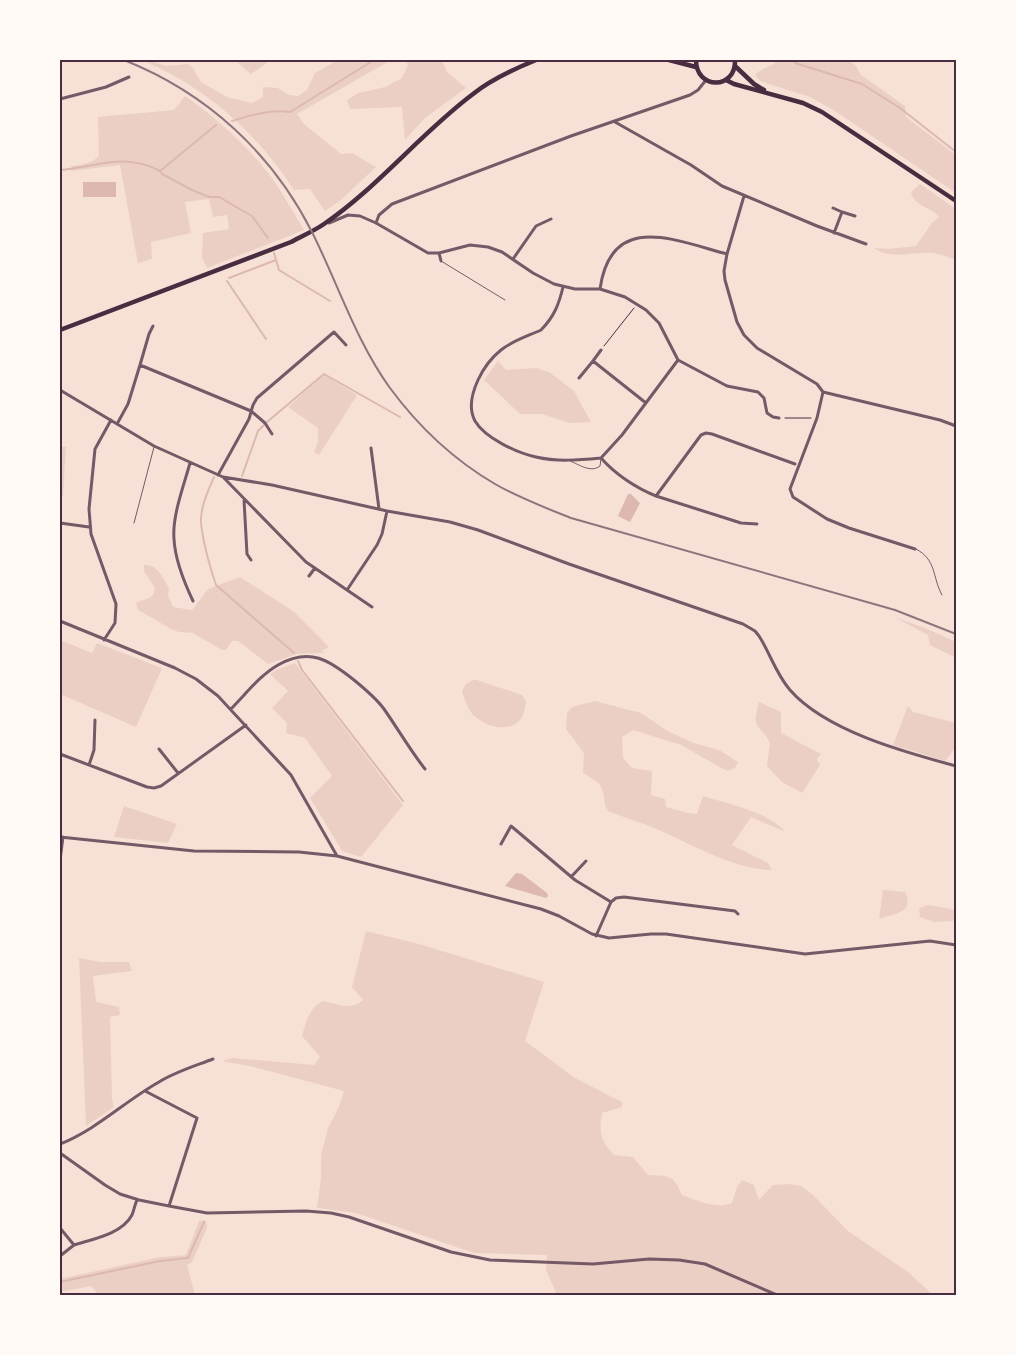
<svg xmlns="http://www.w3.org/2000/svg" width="1016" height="1355" font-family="Quicksand,sans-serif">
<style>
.green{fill:#ebcfc5}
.water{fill:#dcb8b0}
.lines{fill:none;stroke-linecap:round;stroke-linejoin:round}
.stream{stroke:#dcb8b0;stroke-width:2}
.path{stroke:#4a2c40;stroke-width:1}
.service{stroke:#755966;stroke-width:1}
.minor{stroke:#755966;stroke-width:3}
.secondary{stroke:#4a2c40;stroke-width:4.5}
.rail{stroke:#8f747c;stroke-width:2}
.neatline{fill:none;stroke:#4a2c40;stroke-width:2}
</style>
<rect width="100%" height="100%" fill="#f7e1d7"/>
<path class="green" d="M141,60H149L166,66L188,64L193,68L201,82L227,97L252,103L263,97V87L278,88L289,95L298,96L307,90L315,73L338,60H391L297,114L304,124L341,154L352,153L376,167L341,200L325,211L310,189L294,190C257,133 205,86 141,60Z
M235,60H271L251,74Z
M405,60H442L447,72L466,88L425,118L405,140L402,107L350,109L347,100L358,93L385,87L402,78L408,65Z
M775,60H849L856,66L861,75L905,106L906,117L956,155V193L835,111L810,97L760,81L755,75C760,69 769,67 775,63Z
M185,96C217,118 251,149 274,181C285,197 294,214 304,230L207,268L202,257L203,233L229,229L227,215L213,217L209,199L185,202L191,233L151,242L152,259L138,263L120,165L71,171L72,166C82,165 92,163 99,156L98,117L174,110Z
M920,184L956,209V260C945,256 936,252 925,253C906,253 890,259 874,248L888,249L916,246L932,223L939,217C930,206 919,209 911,194L913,190Z
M498,361L506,370L537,368L549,372L574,391L591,422L570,423L542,414H520L484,380Z
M324,375L357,395L319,455L314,452L318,441V428L288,407Z
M60,447H66L63,496H60Z
M144,565C158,564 163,578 169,588L168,595L173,607L192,610L208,589L240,577L293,611L329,647L322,651L324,653L297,654L268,664L238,641H232L226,650H222L193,633L179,632L171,629L138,610L136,603C145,598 153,601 155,588L144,571Z
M894,617L925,628L956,642V658L930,645L928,635Z
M60,640L92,653L97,643L162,668L136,727L60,694Z
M295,663L403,805L361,857L342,851L310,798L332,776L305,738L286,733L287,723L272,708L288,691L270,674L276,670Z
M473,680H477L522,695L526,702C525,706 525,712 522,717C513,733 489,728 477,718C468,712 465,701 462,691L466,684Z
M595,701L641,713L666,730L691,742L721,751L738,762L735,768L727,771L681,745L633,730L622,737L623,758L632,768L652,771L651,795L665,799L666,807L688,813L697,814L703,796C728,804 765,811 784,830L783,831L751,817L732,845L768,863L772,870C736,870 692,845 659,830C643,823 625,818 608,811C603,803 605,801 603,792C601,782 591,778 583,773L584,753L566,729L567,713L572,707Z
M759,702L781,712V733L821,754L817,759L820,765L802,793L782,782L767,766L770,743C759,721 751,733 759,702Z
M908,706L913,712L956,723V747L945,761L893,745Z
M124,806L177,824L168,843L114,837Z
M883,890L905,892C915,913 894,914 879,919Z
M928,905L947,908L956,911L953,921L934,922L920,917L919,908Z
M366,931L419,944L544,982L525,1041L575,1078L622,1102V1107L602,1113C599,1132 600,1140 614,1155L633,1157L648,1175C669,1176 673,1174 682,1195C696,1200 717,1210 732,1203L737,1187L742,1180L754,1185L759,1200L773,1185L788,1184L801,1186L812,1194L848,1231L908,1272L933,1295H557L546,1270L547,1255L474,1253L356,1213L317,1208L321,1179V1155L328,1128L338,1109L344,1091L250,1066L222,1061L233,1058L314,1065L320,1057L302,1036C306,1022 309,1008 323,1001C337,1004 351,1011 363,1000L352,987Z
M79,958L100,962H129L132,971L93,976L96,1002L119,1007L120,1015L110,1017L112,1099L114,1107L86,1126Z
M204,1220L206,1221L207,1228L192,1262L187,1265L195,1295H99L91,1286L60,1292V1279L160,1257L186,1255L199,1221Z"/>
<path class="water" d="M83,182H116V197H83Z
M628,494H631L640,503L630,522L618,516Z
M516,873L522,874L547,893L548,896L546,898L505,886Z"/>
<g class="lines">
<path class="stream" d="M793,60L795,63L862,84L900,108L956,152
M232,121C250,115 271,109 290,112L374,60
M60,170C97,167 124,152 160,171L162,174L192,190L209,197H219L252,216L268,238
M160,171L216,125
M274,253L279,270L330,301
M229,278L276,260
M227,281L266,339
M267,422L324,374L400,417
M242,476L258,431L264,425
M214,477C208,491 200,508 201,523C203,542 210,567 216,585L294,653
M298,661L302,670L403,801
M60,1282L160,1261L188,1258L204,1222"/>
<path class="path" d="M604,346L634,308
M785,418H811"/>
<path class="service" d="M441,261L505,300
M570,461C580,465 591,473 600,466L601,459
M134,523L154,447
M916,549C937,560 932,577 942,595"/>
<path class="minor" d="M60,99L106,87L129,77
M615,122L691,165L722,186L817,226L866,244
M744,196L727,254L724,271L725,280L737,322L744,335L757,348L817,384L823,392L817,418L790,489L793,497L827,519L849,528L915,549
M833,208L842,212L834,233
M842,212L855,216
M329,223L348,215L360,216L376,223L428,253H439L470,245L488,247L502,252L533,273L554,284L575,289H600L625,297L646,310L659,323L678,360L727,386L758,392L764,398L767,413L773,417L779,418
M376,223L379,215L392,204L571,136L690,95L698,90L706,80
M439,253L441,261
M513,259L536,226L551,219
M563,287C559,304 554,317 541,330C528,336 512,341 501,350C491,358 483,369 478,380C472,393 468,408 475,421C485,438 517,453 536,457C557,462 579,460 601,458
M600,289C611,211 674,240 727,254
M601,350L593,361L646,403
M140,365L149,334L153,326
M579,378L593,361
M60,390L154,446L223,477L272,485L387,511L450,522L478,530L569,564L743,624L755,631L759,636C770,653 776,674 790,690C826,731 904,752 956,766
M823,392L940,420L956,426
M117,424L128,404L140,365L251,411L265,423L272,434
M371,448L379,509
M601,458C615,474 636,488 656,496L701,435L706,433L712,434L795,464
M601,458L622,435L678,360
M190,463C184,485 172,516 174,539C175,560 184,582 193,601
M218,475L249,419L253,405L257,398L334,332L346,345
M224,478L306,562L347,590L377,545L382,534L387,511
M656,496L741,523L757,524
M244,500L247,554L251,560
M60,523L89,527
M309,576L315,568
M347,590L372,607
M60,621L175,668L196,679L218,696L291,775L337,856
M104,640L115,623L116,604L91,534L89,509L95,449L111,420
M231,709C246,694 259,676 278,665C310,647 329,660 354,680C365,689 376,698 384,709C398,729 410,750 425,769
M159,749L178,773
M60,754L147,787L154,788L161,786L246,725
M89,765L94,750L95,720
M60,837L194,851L299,852L337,856L541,909L559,916L592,934L609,938L651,934H666L805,954L930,941L956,945
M501,844L511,826L575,880L611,902L596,936
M60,860L63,837
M571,877L586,861
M611,902L616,898L624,897L735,911L738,914
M145,1091L197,1118L169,1206
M60,1144C96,1130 125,1101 159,1082C175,1072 195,1066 213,1059
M60,1153L105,1185L120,1194L139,1200L169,1206L207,1213L306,1211L331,1213L349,1217L451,1252L490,1260L593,1264L649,1259L679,1260L705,1264L777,1295
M60,1228L74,1245C93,1239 122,1234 132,1215C134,1210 135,1204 137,1200
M60,1256L74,1245"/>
<path class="secondary" d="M669,60L696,67
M696,60C696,90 736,90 735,60
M735,66L754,84L764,90
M726,80L734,84L803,103L822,112L956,201
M60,330L291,242C302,236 314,231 324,224C377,188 421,133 473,94C492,79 514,69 536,60"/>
<path class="rail" d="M124,60C207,93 272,153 312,232C338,284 356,341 390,388C418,426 454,460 495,484C519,498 546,508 571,518L895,610L956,634"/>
</g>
<rect width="1016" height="1355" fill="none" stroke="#fffaf5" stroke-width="122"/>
<rect x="61" y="61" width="894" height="1233" class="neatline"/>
</svg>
